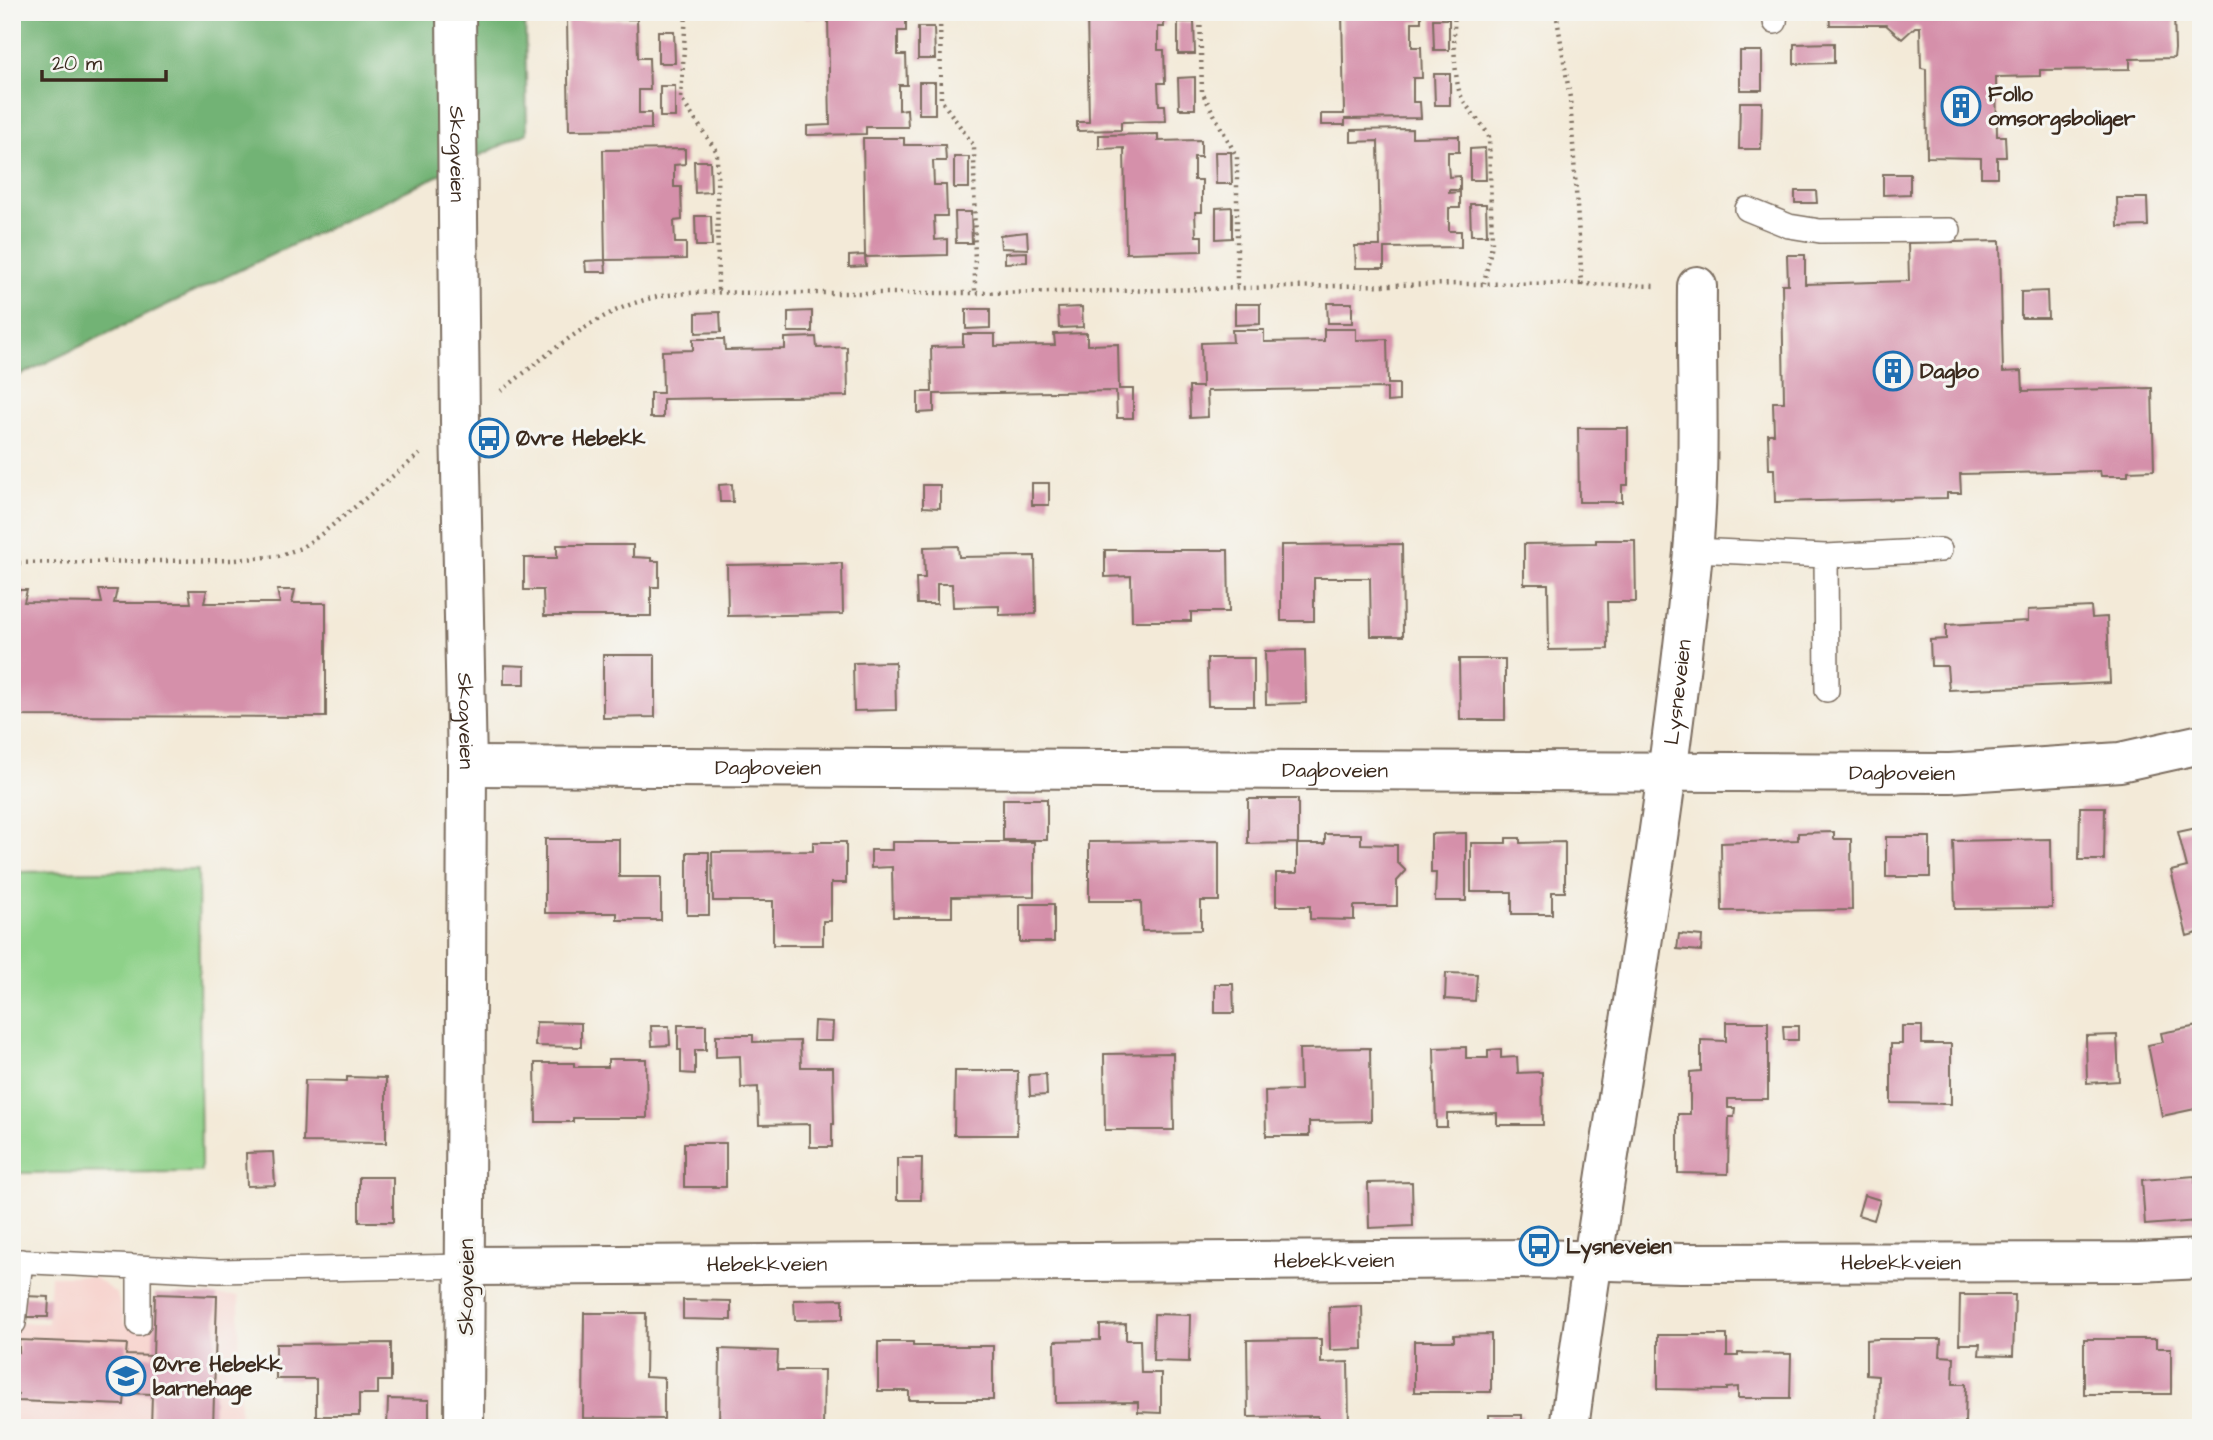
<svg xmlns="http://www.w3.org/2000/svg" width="2213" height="1440" font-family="'Architects Daughter',sans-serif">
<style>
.built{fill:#f7d0ca}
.green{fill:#8ed189;stroke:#647e54;stroke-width:2}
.forest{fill:#72b375;stroke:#566e4a;stroke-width:2}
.building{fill:#d590aa}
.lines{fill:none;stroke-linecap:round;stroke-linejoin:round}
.service-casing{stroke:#7b6d5f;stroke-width:26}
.minor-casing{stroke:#7b6d5f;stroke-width:42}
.path{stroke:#7b6d5f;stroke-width:4.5;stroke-dasharray:2 5;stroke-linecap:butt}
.service{stroke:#fff;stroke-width:23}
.minor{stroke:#fff;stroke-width:38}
.labels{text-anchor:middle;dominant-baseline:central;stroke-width:6;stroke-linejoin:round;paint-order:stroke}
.poi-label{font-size:21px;font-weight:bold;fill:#3b2a1e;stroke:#f6f6f2;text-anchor:start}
.street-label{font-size:21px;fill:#3b2a1e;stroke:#f6f6f2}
</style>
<rect width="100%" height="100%" fill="#f6f6f2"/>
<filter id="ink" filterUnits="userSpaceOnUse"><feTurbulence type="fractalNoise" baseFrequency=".0143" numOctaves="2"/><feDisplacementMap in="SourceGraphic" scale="14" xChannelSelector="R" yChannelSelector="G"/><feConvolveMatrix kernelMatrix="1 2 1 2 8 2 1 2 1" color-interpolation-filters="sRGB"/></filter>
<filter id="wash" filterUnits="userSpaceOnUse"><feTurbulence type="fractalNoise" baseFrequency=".00686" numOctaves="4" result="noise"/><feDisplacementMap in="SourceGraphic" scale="28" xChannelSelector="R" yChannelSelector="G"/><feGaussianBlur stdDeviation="1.57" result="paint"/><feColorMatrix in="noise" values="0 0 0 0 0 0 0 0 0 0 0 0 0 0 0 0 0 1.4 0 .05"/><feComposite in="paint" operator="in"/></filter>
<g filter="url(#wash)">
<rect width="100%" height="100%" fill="#f3ead8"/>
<path class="built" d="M50,1276H92L117,1294L125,1324H154L155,1294L239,1296L240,1428H12V1323H48Z"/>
<path class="green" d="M198,870L201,1172L12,1173V872Z"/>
<path class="forest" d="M12,12H525L527,133L12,379Z"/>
<g id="blocks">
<path class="building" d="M805,12H829V16L906,15V31H898V55H906L907,85H899V110L907,109L908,127H866V134L807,135V126L830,125L828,17L805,18Z
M1087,12H1164V27H1158V50H1164L1165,83H1158L1159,105H1165L1166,121L1121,122V130L1077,131V122H1089Z
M1342,12H1421V22H1412V47H1421L1422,78H1413V102H1420L1421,118L1345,119V125H1321V114H1344Z
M1829,12H2174L2175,49L2174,58L2130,59V69L2040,70V76L1996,77L1997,136H2005L2006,157H1997V177H1981V158L1927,157L1926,69L1921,68L1920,27H1915L1902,39L1886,25H1830Z
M637,19L638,58H649L650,90H639V113H651V129L569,130L567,20Z
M1433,19H1449V50H1434Z
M1178,22H1194L1195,54H1178Z
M918,27H934L935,59H918Z
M658,31H674L675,63H658Z
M1834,43V63L1794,64V44Z
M1740,51H1762V90H1740Z
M1434,74H1450V105H1435Z
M1195,77V109H1179L1178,78Z
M919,82H935V114H919Z
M660,86H675V117H660Z
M1740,102H1762L1761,149H1739Z
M1412,129V137L1459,136V152H1448V164L1449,177L1460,176V190H1449V193L1460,192V208H1449V231H1461V247L1384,248V268H1356L1355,246H1380L1378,141L1351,142V130Z
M1158,134V141L1201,140V157H1194V180H1202V212H1195L1196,236H1202V251L1126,253L1124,148L1099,149V135Z
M863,138H904V145H945L946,161H933L934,185H946L947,216H934L935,240L947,239V255L865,257L866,266L849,267V256L865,255Z
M1485,148L1486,180H1470V149Z
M685,149V164L674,165V187H681L682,220L674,221L675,243H686V259L605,260L606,272H586L585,261L605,260L603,150Z
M1215,152H1231L1232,184H1216Z
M954,157H969V188H954Z
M694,161H710L711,192L695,193Z
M1883,174H1910V194L1883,195Z
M1795,191H1816L1817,203H1795Z
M2117,198H2147L2148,226L2118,227Z
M1470,204H1486L1487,235H1471Z
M1232,207V238L1216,239V208Z
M955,212H971L972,243H956Z
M695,216H711L712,246H696Z
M1027,232L1028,249L1001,248L1000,235Z
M2000,241L2003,372L2022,371L2023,391L2152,388L2154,470L2128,471V476H2101L2100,471L1960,474L1961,493H1947V498L1775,502L1774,469H1769L1768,434H1774L1773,402H1784L1782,284H1788L1787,255H1805V284L1909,281L1908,243Z
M1027,252V262L1005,263V253Z
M2047,291L2048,318H2021V292Z
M1327,303H1352V323H1328Z
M1235,304H1260V324L1235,325Z
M1082,307L1083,327L1059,328L1058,308Z
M966,309H990V328L966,329Z
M812,311V332H788V312Z
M720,312L721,332L696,333V313Z
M1324,329H1356V340L1387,339L1388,384H1399V401L1387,402V388L1207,391L1208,417L1190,418L1189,387H1202L1201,343L1233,342L1232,330H1264V342L1324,341Z
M1087,333V345L1118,344L1119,389H1133V418H1117L1116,391L934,394V412L918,413V392H932L931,347L963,346V334H995V346L1055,345L1054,334Z
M816,337L817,348L847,347L848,396L663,399V418H650V393H663L662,351L693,350V339H724L725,350L785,349V338Z
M1578,428H1628V485H1622V502H1579Z
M1032,483H1049V505H1032Z
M732,484L733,502H720L719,485Z
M923,485H940V508L923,507Z
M1596,540H1635L1636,602H1607L1608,649L1549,650L1548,584H1524V544L1596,543Z
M1402,544L1403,636H1371L1370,578H1314V621H1281V545Z
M557,545H633V557L651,558V561H659V587H651V616H544L543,590H524V558H557Z
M958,546L959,557L1035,556L1036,614L999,615V606L953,607L952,584H937V604H917L916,578H925L924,547Z
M1105,550H1228L1229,612H1191V621H1132L1131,576L1105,577Z
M842,563L843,614L728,616L727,565Z
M12,590H27L24,602L102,603L99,590H117L114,603H191L189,590H207L204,603H280L277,590H295L292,603H326V717L12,716Z
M2091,607L2092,618L2107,617L2110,683L1949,690L1947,666H1931L1930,640L1946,639V625L2028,621V610Z
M1305,650L1306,703L1266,704L1265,651Z
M603,655H655V717L603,718Z
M1207,658H1254V706H1208Z
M1459,659H1505V720H1460Z
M895,662L896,710L854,711L853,663Z
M504,665L525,666V684H504Z
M1003,799H1047V840H1003Z
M1248,799H1298V843L1248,844Z
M2080,807H2105L2104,860H2079Z
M2201,827V932L2187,936L2171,871L2187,867L2178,832Z
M1834,832V839H1851L1852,910L1722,911L1721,843L1798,840V833Z
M1466,833V901H1435L1436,873H1431V834Z
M1325,834H1361V844L1397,845V862L1406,871L1397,881V906H1354V920L1310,919V906H1276V873H1297V844H1325Z
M1886,837H1930V877H1886Z
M1506,838H1520V843L1565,842V892H1552V914H1512V892H1471V843H1506Z
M545,839H619V877H661V920H617V913H545Z
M2051,839L2052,908L1955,909L1953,841Z
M1219,841V901H1201V930L1142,931L1141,901H1089V842Z
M813,842H846V883H831V921H823V945H773V901H713L712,852L813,851Z
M892,842H1034V896L952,897V917H893L892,867L871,868V850H892Z
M687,852H709V915H687Z
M1020,904H1054V942H1020Z
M1679,934L1702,936L1701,951L1677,949Z
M1446,973L1477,974L1475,1001L1445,999Z
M1215,984H1233L1234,1013H1215Z
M814,1021L833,1022L832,1041H813Z
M536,1022L581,1023V1047L535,1046Z
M1726,1022H1768V1099H1728V1108H1735L1734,1117H1729L1728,1174L1678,1173V1114H1690V1072L1701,1071V1040L1726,1041Z
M678,1025H706V1050H695V1074L681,1073V1050H678Z
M651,1026H669L670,1045L652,1046Z
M1783,1026H1798V1040H1784Z
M1902,1026H1922V1044H1951V1104L1891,1103V1044H1902Z
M2198,1026L2201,1034V1120L2198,1121L2195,1109L2162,1116L2148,1045L2163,1042L2161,1033Z
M716,1035H753V1042L800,1041L801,1067H833L834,1124H832V1147H810V1124L759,1125L758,1087L741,1088L740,1056L716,1057Z
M2117,1035L2119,1081L2087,1083L2086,1036Z
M1466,1047V1058H1488V1050L1501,1049V1058L1517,1057L1518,1073L1542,1072L1543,1125H1497V1113L1447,1114V1127H1436L1434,1048Z
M1370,1048L1371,1121L1309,1122V1136H1266L1265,1091L1300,1090L1299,1049Z
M1173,1053L1174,1130H1105L1104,1054Z
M608,1059H646L647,1118H573V1122H536L535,1063H574V1067H608Z
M955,1071H1018L1017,1135H954Z
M1046,1074L1047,1095L1030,1096L1029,1075Z
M347,1077L386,1078V1143L303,1142L305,1080L347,1081Z
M684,1143H726V1187H684Z
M273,1152L275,1185L247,1186L246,1153Z
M897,1158H922L921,1200H897Z
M2195,1176L2198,1221L2145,1225L2142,1180Z
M359,1177H393V1222H359Z
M1412,1182L1413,1226L1369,1228L1368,1183Z
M1864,1195L1880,1200L1874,1220L1858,1215Z
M155,1294L217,1296L213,1428H151L152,1394L125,1393L124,1405L17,1401L18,1394H12V1351L19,1352V1340L127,1344L126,1355L153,1356Z
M1960,1295H2015L2013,1356L1979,1355L1980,1344H1959Z
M24,1296L49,1297L48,1317H24Z
M843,1299V1319L795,1320L794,1300Z
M683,1300L731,1301V1320L683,1319Z
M1362,1306L1363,1349L1330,1350L1329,1307Z
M584,1313H646L645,1377L664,1378V1419L583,1418Z
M1154,1314L1190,1315L1189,1362L1153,1361Z
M1126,1324V1340H1140L1141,1373H1161V1413L1138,1412V1402L1056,1403L1055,1341L1100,1340V1325Z
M1491,1334V1392H1414V1341H1454V1335Z
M1658,1335H1727V1356H1738V1353L1791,1354L1790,1398H1738V1387L1727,1388V1390L1658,1389Z
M1321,1339V1363L1348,1362L1349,1428H1318V1416L1248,1417L1247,1340Z
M1878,1339H1941L1940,1356L1954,1357L1953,1384H1966L1965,1424L1941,1423V1428H1877L1878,1376L1866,1375V1340Z
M2084,1339H2156V1348H2171V1394H2084Z
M878,1342H913V1346H993V1400H909V1391H878Z
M391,1343V1381H378V1394H359V1416H316V1379H276V1344Z
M720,1349L778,1351L777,1370H824L823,1428H719Z
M388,1399L429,1400V1428H387Z
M1489,1415H1522V1428H1489Z"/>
</g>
</g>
<g filter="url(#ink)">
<use href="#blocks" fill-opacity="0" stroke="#7b6d5f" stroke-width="2"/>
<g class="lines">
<defs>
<path id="service" d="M1775,22L1776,12
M1747,209L1789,226L1820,231L1949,230
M1693,550L1826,556L1940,550
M1826,556L1827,690
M12,1261L219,1271L466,1266
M14,1323L21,1261
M139,1324V1267"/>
<g id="minor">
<path id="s1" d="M456,12L460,421L467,766L464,1428"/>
<path id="s2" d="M467,766L1950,773L2120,762L2201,744"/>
<path id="s3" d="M466,1266L1536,1259L1681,1263L2139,1262L2201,1259"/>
<path id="s4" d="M1569,1428C1607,1136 1665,846 1693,552C1701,464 1696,374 1697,286"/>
</g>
</defs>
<use href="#service" class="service-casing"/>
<use href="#minor" class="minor-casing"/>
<path class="path" d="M686,12L681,99L717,152L718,293
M940,12L941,100L974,146L975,293
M1200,12L1202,92L1237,157V287
M1455,12C1453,29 1454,82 1461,96C1468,111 1482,121 1489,137L1492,244L1484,283
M1556,12L1570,98L1582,284L1657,286
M501,391C544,358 588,317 641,301C679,289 724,293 763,293C830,293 897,293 963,293C1170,292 1376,282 1582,284
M12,563L235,560L278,556L301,548L319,536L420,454"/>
<use href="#service" class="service"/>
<use href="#minor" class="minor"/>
</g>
</g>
<defs>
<symbol id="building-ring" viewBox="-11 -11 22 22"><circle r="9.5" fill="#f6f6f2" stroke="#1f6fb2" stroke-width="1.5"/><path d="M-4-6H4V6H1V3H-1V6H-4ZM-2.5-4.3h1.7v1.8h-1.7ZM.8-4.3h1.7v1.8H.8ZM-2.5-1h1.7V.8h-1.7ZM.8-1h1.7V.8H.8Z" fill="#1f6fb2"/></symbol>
<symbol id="bus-ring" viewBox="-11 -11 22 22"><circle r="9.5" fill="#f6f6f2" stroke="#1f6fb2" stroke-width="1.5"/><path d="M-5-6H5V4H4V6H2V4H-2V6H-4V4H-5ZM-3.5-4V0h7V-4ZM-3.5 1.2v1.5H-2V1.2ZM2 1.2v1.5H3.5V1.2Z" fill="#1f6fb2"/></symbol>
<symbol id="school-ring" viewBox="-11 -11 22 22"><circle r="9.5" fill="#f6f6f2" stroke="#1f6fb2" stroke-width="1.5"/><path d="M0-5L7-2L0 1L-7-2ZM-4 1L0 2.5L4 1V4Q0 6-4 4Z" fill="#1f6fb2"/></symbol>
</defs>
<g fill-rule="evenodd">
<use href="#building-ring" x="1939" y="84" width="44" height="44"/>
<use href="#building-ring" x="1871" y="349" width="44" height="44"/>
<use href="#bus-ring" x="467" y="416" width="44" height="44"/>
<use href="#bus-ring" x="1517" y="1224" width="44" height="44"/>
<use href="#school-ring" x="104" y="1354" width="44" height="44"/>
</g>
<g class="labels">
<g class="poi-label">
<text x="1988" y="94">Follo<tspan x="1988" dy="24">omsorgsboliger</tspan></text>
<text x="1920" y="371">Dagbo</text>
<text x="516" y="438">Øvre Hebekk</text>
<text x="1566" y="1246">Lysneveien</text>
<text x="153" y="1364">Øvre Hebekk<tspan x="153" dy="24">barnehage</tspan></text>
</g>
<g class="street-label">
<text stroke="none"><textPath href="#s1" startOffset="142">Skogveien</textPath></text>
<text stroke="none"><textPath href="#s4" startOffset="744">Lysneveien</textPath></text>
<text stroke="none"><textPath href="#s1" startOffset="709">Skogveien</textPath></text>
<text stroke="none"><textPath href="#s2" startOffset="301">Dagboveien</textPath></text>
<text stroke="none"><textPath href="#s2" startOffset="868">Dagboveien</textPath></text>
<text stroke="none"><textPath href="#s2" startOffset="1435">Dagboveien</textPath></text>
<text stroke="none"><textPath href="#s3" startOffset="868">Hebekkveien</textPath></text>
<text stroke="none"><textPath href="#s3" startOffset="1435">Hebekkveien</textPath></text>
<text stroke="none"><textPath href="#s3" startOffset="301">Hebekkveien</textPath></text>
<text transform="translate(466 1287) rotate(-90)">Skogveien</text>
</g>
</g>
<rect width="2213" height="1440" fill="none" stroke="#f6f6f2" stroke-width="42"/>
<path d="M42 70v10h124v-10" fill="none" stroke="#3b2a1e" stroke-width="3.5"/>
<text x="52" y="70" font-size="21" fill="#3b2a1e" stroke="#f6f6f2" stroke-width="5" paint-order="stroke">20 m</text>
</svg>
